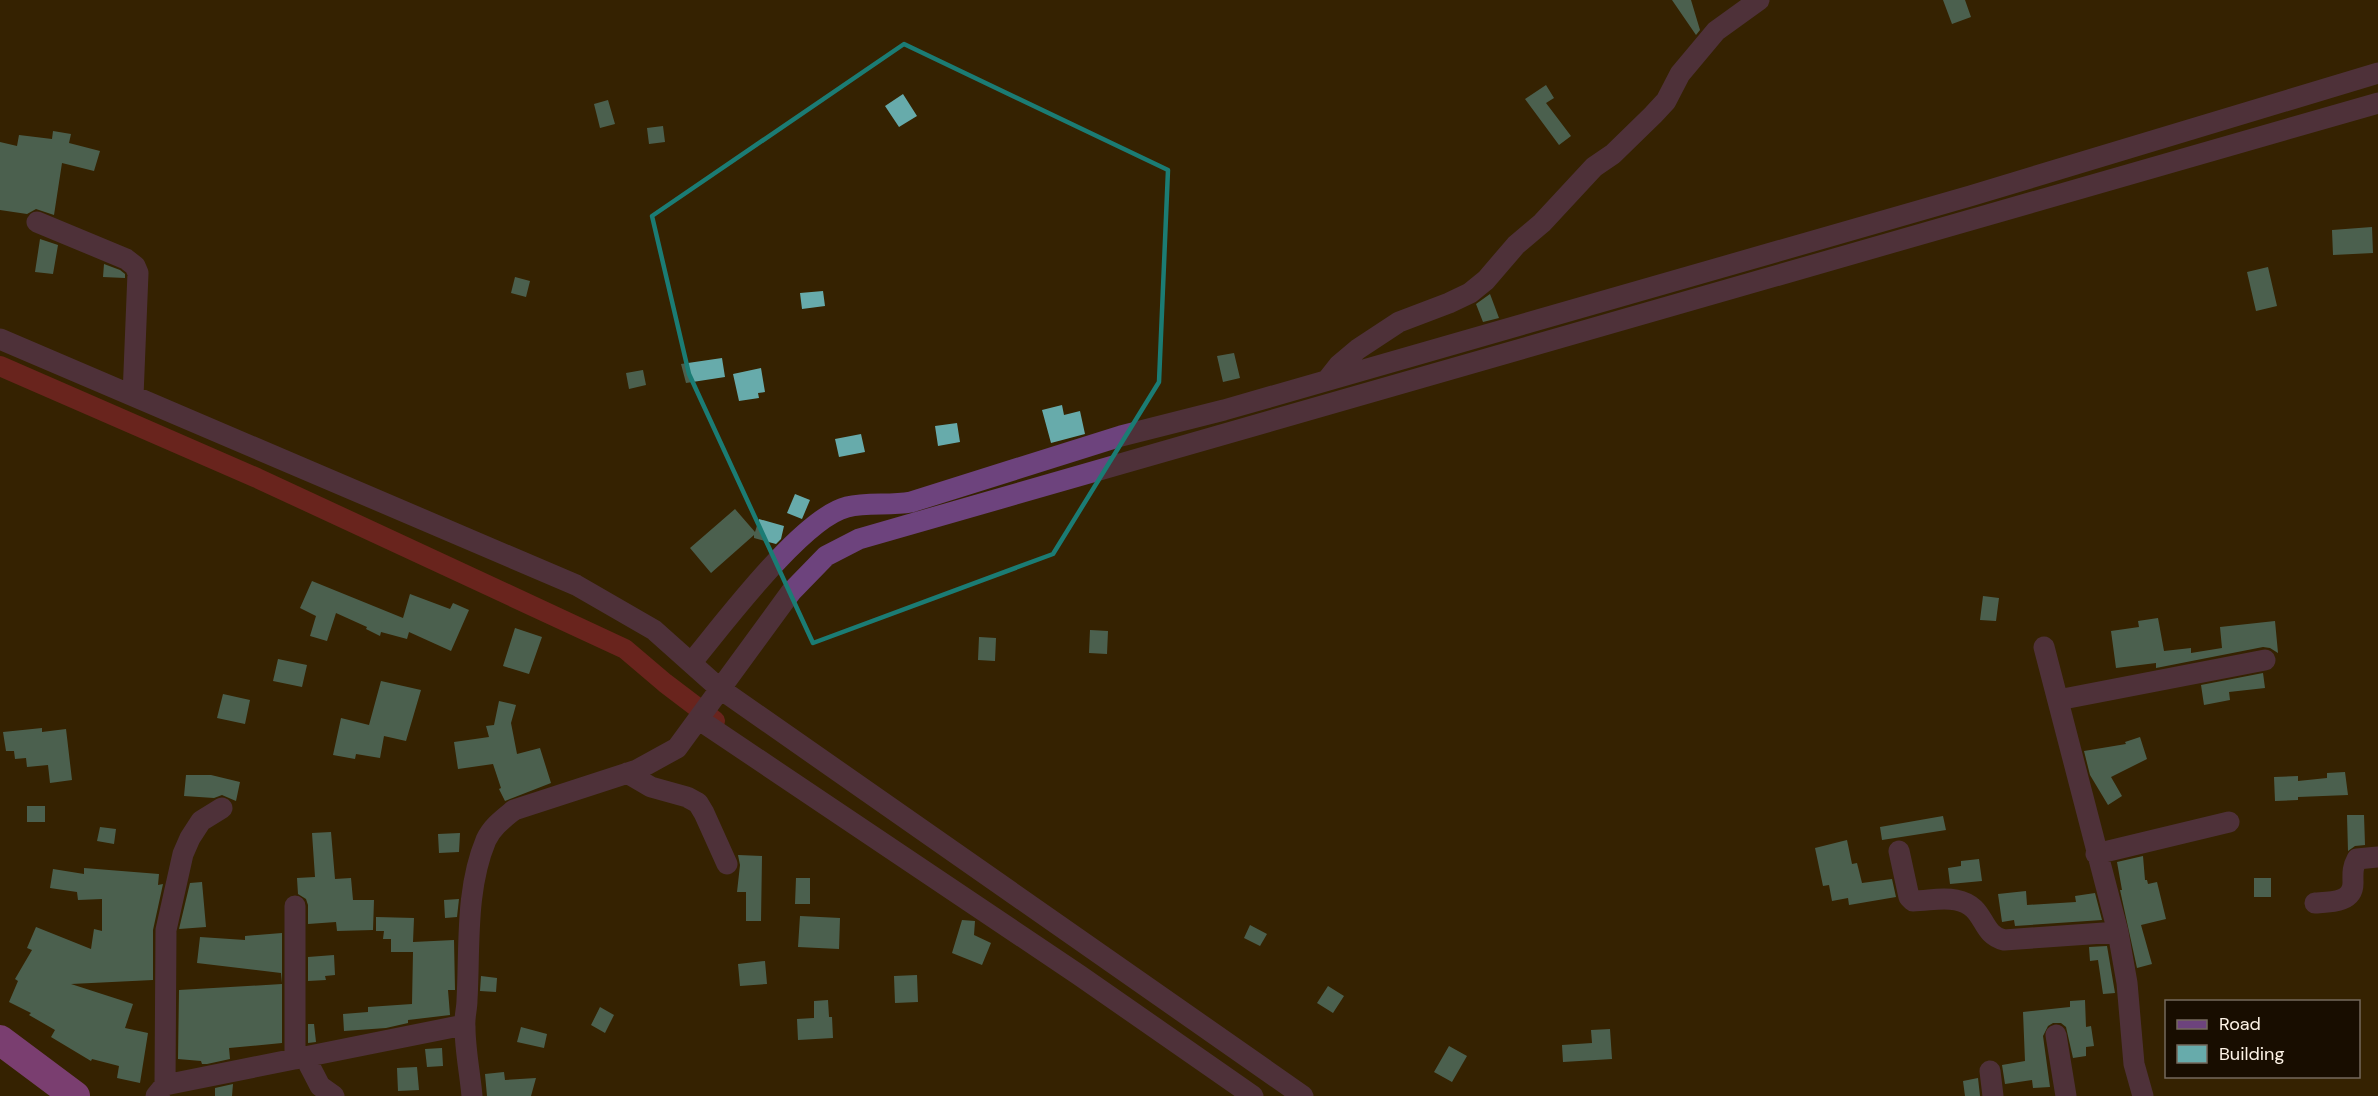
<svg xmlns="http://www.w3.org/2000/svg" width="2378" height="1096" font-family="'DM Sans',sans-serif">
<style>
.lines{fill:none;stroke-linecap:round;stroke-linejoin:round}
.canal{stroke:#a8263e;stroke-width:20}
.building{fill:#67abab}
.minor{stroke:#6d437d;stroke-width:21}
.highway{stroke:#ce61f5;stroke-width:30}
.marked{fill:none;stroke:#1b7c74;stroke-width:4.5;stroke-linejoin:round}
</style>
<rect width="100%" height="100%" fill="#352201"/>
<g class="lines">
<path class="canal" d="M0,366L257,478L625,649L665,683L715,721"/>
</g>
<path class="building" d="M1672,0H1691L1700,30L1696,35Z
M1943,0H1965L1971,17L1952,24Z
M1546,85L1554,98L1546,103L1571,136L1559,145L1525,99Z
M903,94L917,116L899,127L885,106Z
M608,100L615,124L600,128L594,104Z
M663,126L665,142L649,144L647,128Z
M53,131L71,134L69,143L100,151L94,171L62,163L54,215L36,209L27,214L0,210V142L17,146L19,135L52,139Z
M2372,227L2373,253L2333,255L2332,230Z
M40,239L58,245L53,274L35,272Z
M104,264L120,270L125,274V278L103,277Z
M2268,267L2277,306L2256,311L2247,272Z
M515,277L530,281L526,297L511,293Z
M823,291L825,306L802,309L800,293Z
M1490,294L1499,318L1483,322L1476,304Z
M1234,353L1240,378L1223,382L1217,356Z
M722,358L725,377L686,383L681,364Z
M761,368L765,392L758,393L759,398L739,401L733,374Z
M643,370L646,385L629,389L626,373Z
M1062,405L1064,415L1080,411L1085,434L1051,443L1042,410Z
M957,423L960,442L938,446L935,426Z
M861,434L865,452L839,457L835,439Z
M795,494L810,500L802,519L787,513Z
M735,509L755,532L759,519L784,526L781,539L776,544L754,538V535L711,573L690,548Z
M312,581L403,618L410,594L450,609L453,603L469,610L451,651L409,632L407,639L381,632L380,636L366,629L367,627L336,613L327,641L310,636L316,616L300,608Z
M1983,596L1999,598L1996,621L1980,620Z
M2158,618L2164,651L2191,648V653L2222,648L2220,627L2275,621L2278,653L2270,648L2263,647L2156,668V663L2116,668L2111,631L2139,627L2138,621Z
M515,628L542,637L529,674L503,666Z
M1090,630L1108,631L1107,654L1089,653Z
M979,637L996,638L995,661L978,660Z
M278,659L307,665L302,687L273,681Z
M2263,673L2265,688L2229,692L2230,700L2204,705L2201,685Z
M381,681L421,690L406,741L384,736L380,758L356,754L355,759L333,755L341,718L369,725Z
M223,694L250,700L245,724L217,718Z
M499,701L516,705L511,723L517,754L540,748L551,783L505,801L499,789L501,788L493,764L458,769L454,742L489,737L486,726L494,725Z
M42,728V732L66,729L72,780L50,783L48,765L27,767L26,758L15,759L14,751H6L3,732Z
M2140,737L2147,759L2111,777L2122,796L2108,805L2090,775L2084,751L2126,744L2125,742Z
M2345,772L2348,795L2298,797V800L2275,801L2274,777L2298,776V781L2327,778V773Z
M186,775H211L240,782L236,801L222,795L214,798L184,796Z
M27,806H45V822H27Z
M2347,815H2364L2365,845L2355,846L2348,851Z
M1943,816L1946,830L1882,840L1880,827Z
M100,827L116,829L114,844L97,841Z
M331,832L335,879L351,878L353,900H374L373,930L337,931L336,922L308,924V905L306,899L298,894L297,878L315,877L312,833Z
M460,833L459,852L439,853L438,834Z
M1847,840L1852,864L1857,863L1862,883L1892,879L1896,897L1849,905L1848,898L1832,901L1829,885L1823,886L1815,848Z
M738,855L762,856L761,921H746V892H737L740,865Z
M2143,856L2145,880H2147L2148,884L2157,882L2166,919L2141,925L2152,964L2137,968L2120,890H2122L2117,862Z
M1979,859L1982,881L1950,884L1948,868L1961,866V861Z
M84,868L159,874L158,885L163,884L153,930V980L71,984L133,1004L125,1028L148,1033L140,1083L117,1078L119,1066L92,1059L91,1061L51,1037L55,1030L29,1015L31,1013L9,1002L18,981L15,979L32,950L27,948L36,927L91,949L94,929L102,931V899L78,900L77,892L50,888L53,869L84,874Z
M796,878H810V904H795Z
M2254,878H2271V897H2254Z
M202,882L206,927L179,929L190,883Z
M2026,891L2027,905L2076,902L2075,896L2095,893L2102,920L2015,926L2014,920L2002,922L1998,894Z
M459,899L457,917L445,918L444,900Z
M800,916L840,918L839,949L798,947Z
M376,917L414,918L413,942L454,940L455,990H448L450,1015L408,1020V1023L386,1028L344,1031L343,1014L368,1012V1007L412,1004L413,952H391V939H383L384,931H376Z
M962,920L975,921L974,935L991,943L982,965L952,953Z
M1250,925L1267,934L1260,946L1244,938Z
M282,933V983L281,973L197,963L200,937L245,940V936Z
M2107,946L2115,993L2103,994L2098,960L2090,961L2089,947Z
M334,955L335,975L325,976L326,980L308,981V957Z
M765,961L767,984L740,986L738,964Z
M917,975L918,1002L895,1003L894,976Z
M481,976L497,978L496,992L480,991Z
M282,984V1043L229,1048L230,1059L207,1064H202L201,1061L178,1059L179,990Z
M1328,986L1344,996L1333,1013L1317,1003Z
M828,1000L829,1017H832L833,1038L798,1040L797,1019L814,1018V1001Z
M2085,1000L2086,1027L2091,1026L2094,1046L2086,1047V1056L2073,1058L2066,1027L2061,1023H2053L2048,1026L2043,1036L2050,1087L2033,1088L2032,1080L2005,1084L2002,1065L2025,1061L2023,1012L2070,1007V1001Z
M600,1007L614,1015L605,1033L591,1025Z
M308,1024H314L316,1042L308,1043Z
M521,1027L547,1034L544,1048L517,1042Z
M1610,1029L1612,1059L1563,1062L1562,1045L1592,1043L1591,1030Z
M1449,1046L1467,1056L1452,1082L1434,1072Z
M442,1048L443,1066L427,1067L425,1049Z
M417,1067L419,1090L398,1091L397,1068Z
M504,1072L505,1080L536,1078L531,1096H487L485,1074Z
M1978,1078L1980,1096H1965L1963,1081Z
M233,1084L232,1096H215V1088Z"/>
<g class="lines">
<path class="minor" d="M37,222L126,259L135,266L138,273L133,396
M0,339L576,585L654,630L719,688L1303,1096
M1328,379L1339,365L1358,349L1399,322L1449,303L1470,293L1486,280L1516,245L1542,223L1594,167L1613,154L1653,115L1666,101L1680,74L1716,31L1759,0
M2044,647L2118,932L2127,983L2134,1064L2143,1096
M691,663C722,626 802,518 847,507C868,502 890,506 911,502L1121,436L1224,410L1970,196L2378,73
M2058,700L2265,660
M698,719L1079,975L1253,1096
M627,773L651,787L687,797L698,803L704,813L727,864
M1899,851L1909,897L1913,901C1928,901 1941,897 1956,900C1987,906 1979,934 2004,940L2118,932
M2096,854L2229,822
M2315,903C2330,902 2353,903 2353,883C2353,874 2352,868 2357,859L2378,857
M2056,1035L2066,1096
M305,1057L320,1086L334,1096
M295,1059V906
M1990,1071L1993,1096
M165,1085L166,930L183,854L190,838L201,821L222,808
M156,1096L165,1085L464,1025
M472,1096C470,1073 465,1050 465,1027C464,1018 467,1009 467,1000C470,948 465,890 486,840C492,827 503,819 514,810L637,770L677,748L791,592L826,556L859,539L2378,103"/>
<path class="highway" d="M0,1040L75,1096"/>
</g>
<path d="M0 0H2378V1096H0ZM904,44L1168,170L1159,382L1053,554L813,643L689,374L652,216Z" fill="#352201" fill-opacity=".55" fill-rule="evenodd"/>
<path class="marked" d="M904,44L1168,170L1159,382L1053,554L813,643L689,374L652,216Z"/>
<rect x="2165" y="1000" width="195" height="78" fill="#180d00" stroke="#74695c" stroke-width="1.5"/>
<rect x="2177" y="1020" width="30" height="9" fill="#6d437d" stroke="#74695c" stroke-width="1.5"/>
<text x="2219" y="1030" font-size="18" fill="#fdf3e6">Road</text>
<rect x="2177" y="1045" width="30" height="18" fill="#67abab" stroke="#74695c" stroke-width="1.5"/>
<text x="2219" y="1060" font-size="18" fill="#fdf3e6">Building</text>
</svg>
